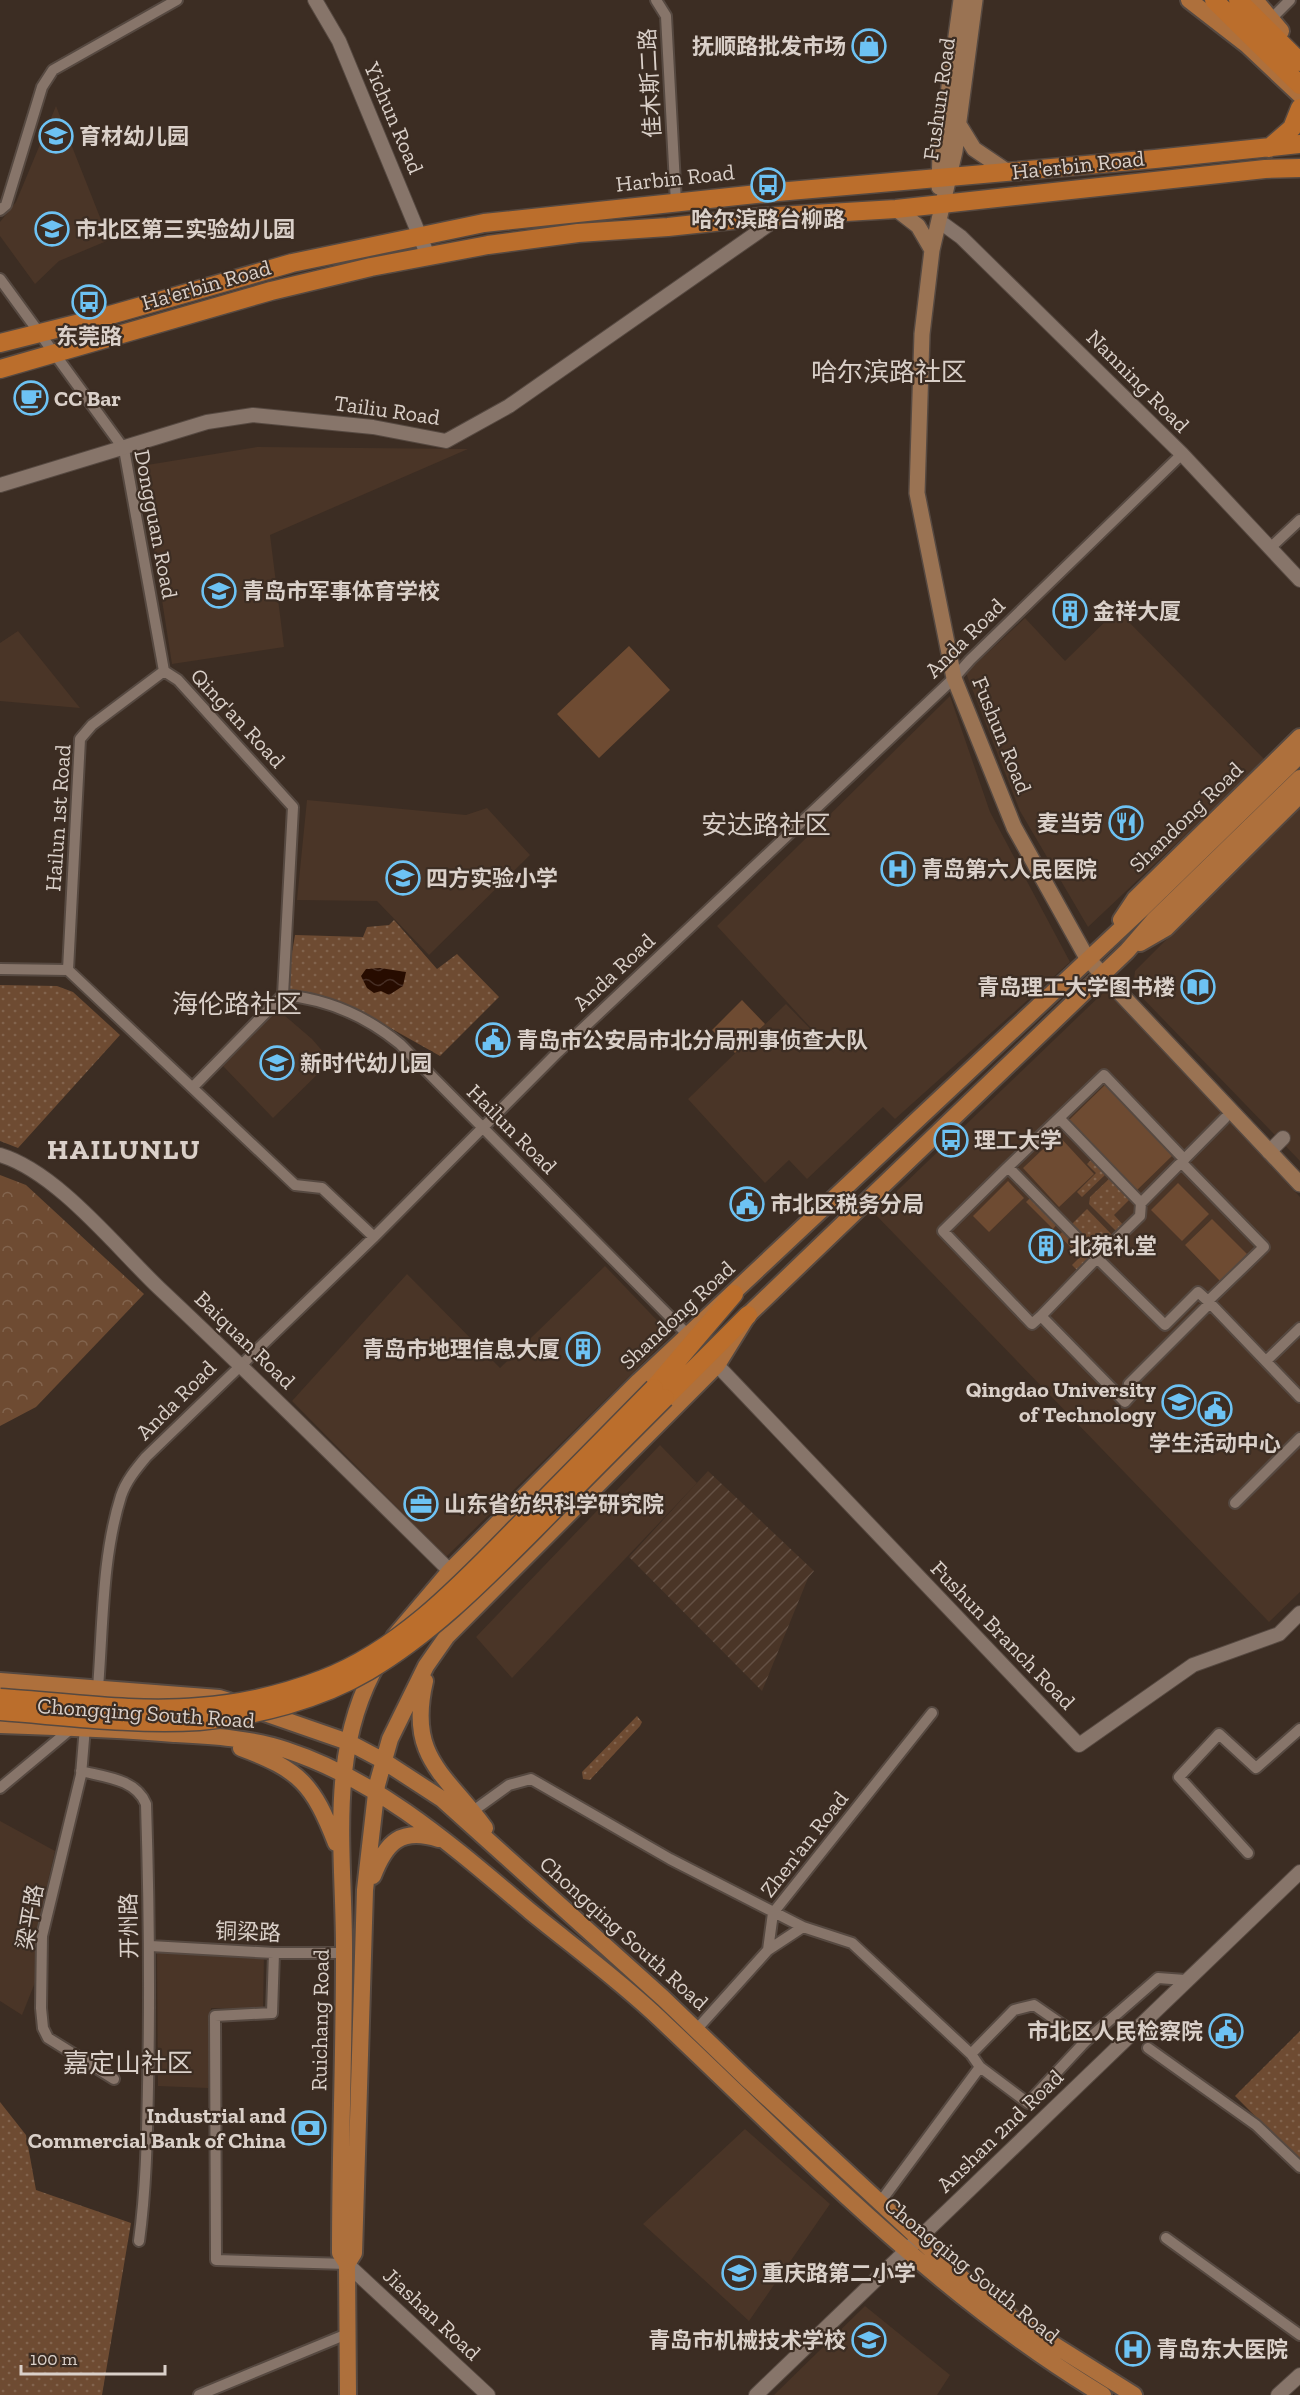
<svg xmlns="http://www.w3.org/2000/svg" width="1300" height="2395" font-family="'Zilla Slab','Noto Sans SC',serif">
<style>
.built{fill:#4a3527}
.industrial{fill:url(#industrial-furrows)}
.grass{fill:url(#grass-dots)}
.forest{fill:url(#forest-crowns)}
.garden{fill:#6e4b32}
.water{fill:url(#water-waves)}
.lines{fill:none;stroke-linecap:round;stroke-linejoin:round}
.minor-casing{stroke:#564941;stroke-width:14}
.tertiary-casing{stroke:#564941;stroke-width:16}
.secondary-casing{stroke:#564941;stroke-width:18}
.primary-casing{stroke:#564941;stroke-width:20}
.trunk-casing{stroke:#564941;stroke-width:21}
.minor{stroke:#87756a;stroke-width:10}
.tertiary{stroke:#87756a;stroke-width:14}
.secondary{stroke:#9a7353;stroke-width:15}
.primary{stroke:#ae703c;stroke-width:16}
.trunk{stroke:#bb6e2c;stroke-width:18}
.trunk-bridge-casing{stroke:#564941;stroke-width:21;stroke-linecap:butt}
.trunk-bridge{stroke:#bb6e2c;stroke-width:18}
.labels{text-anchor:middle;dominant-baseline:central;stroke-width:4.5;stroke-linejoin:round;paint-order:stroke}
.poi-label{font-size:22px;font-weight:bold;fill:#dad0c9;stroke:#3c2d23;text-anchor:start}
.street-label{font-size:22px;fill:#dad0c9;stroke:#3c2d23}
.quarter-label{font-size:26px;fill:#dad0c9;stroke:#3c2d23}
.district-label{font-size:28px;font-weight:bold;letter-spacing:1.5px;fill:#dad0c9;stroke:#3c2d23}
</style>
<defs>
<pattern id="industrial-furrows" width="10" height="10" patternUnits="userSpaceOnUse" patternTransform="scale(1.5)"><rect width="10" height="10" fill="#4a3527"/><path d="M-1 1l2-2M0 10L10 0M9 11l2-2" fill="none" stroke="#645145"/></pattern>
<pattern id="grass-dots" width="8" height="8" patternUnits="userSpaceOnUse" patternTransform="scale(1.5)"><rect width="8" height="8" fill="#6e4b32"/><path d="M2 2h.1M6 6h.1" fill="none" stroke="#82644e" stroke-width="1.8" stroke-linecap="round"/></pattern>
<pattern id="forest-crowns" width="20" height="18" patternUnits="userSpaceOnUse" patternTransform="scale(1.5)"><rect width="20" height="18" fill="#6e4b32"/><path d="M2 6a3 3 0 1 1 6 0M12 15a3 3 0 1 1 6 0" fill="none" stroke="#82644e"/></pattern>
<pattern id="water-waves" width="16" height="10" patternUnits="userSpaceOnUse" patternTransform="scale(1.5)"><rect width="16" height="10" fill="#270c00"/><path d="M0 5q4-4 8 0t8 0" fill="none" stroke="#462e24"/></pattern>
</defs>
<rect width="100%" height="100%" fill="#3c2d23"/>
<path class="built" d="M56,106L109,240L59,261L35,284L0,236V222L16,202Z
M257,447L468,449L270,535L284,647L172,664L141,466Z
M1117,610L1265,760L1088,927L1020,811L966,673L1025,618L1065,661Z
M18,631L80,708L0,701V643Z
M950,696L990,812L1070,962L895,1119L883,1107L807,1179L789,1160L765,1183L688,1099L786,1004L834,1053L717,926Z
M307,800L466,815L487,808L530,855L429,955L377,901L297,900Z
M1300,806V1161L1133,988L1135,971Z
M1106,990L1300,1197V1592L1269,1622L874,1213Z
M277,1009L312,1039L331,1061L273,1118L223,1066Z
M605,1266L671,1335L446,1557L292,1401L407,1274L500,1368Z
M660,1445L697,1483L512,1678L476,1637Z
M0,1821L55,1851L35,1936L38,1975L22,2015L0,2001Z
M157,1953L264,1954L263,2009L211,2008L208,2088L158,2086Z
M745,2129L830,2204L749,2321L643,2224Z
M865,2306L950,2375L937,2395H774Z"/>
<path class="industrial" d="M708,1471L814,1571L808,1578L762,1691L629,1557Z"/>
<path class="grass" d="M394,920L437,969L457,954L499,997L440,1056L369,1016L324,996L286,989L295,935L363,937L367,927L389,925Z
M0,985L57,986L73,992L120,1035L18,1148L0,1141Z
M1092,1159L1106,1174L1082,1197L1077,1192L1096,1173L1087,1164Z
M1110,1178L1130,1199L1114,1215L1126,1228L1119,1234L1089,1204L1090,1197Z
M1032,1196L1058,1223L1053,1229L1026,1202Z
M1087,1209L1115,1238L1098,1255L1070,1226Z
M1065,1229L1092,1257L1078,1271L1072,1265L1080,1257L1059,1235Z
M637,1716L642,1722L640,1726L590,1780L583,1779L582,1772Z
M1300,2031V2161L1235,2096Z
M0,2102L26,2135L36,2190L131,2223L102,2395H0Z"/>
<path class="forest" d="M0,1175L26,1185L144,1294L36,1407L0,1426Z"/>
<path class="garden" d="M629,646L670,690L599,758L557,714Z
M742,1000L765,1024L735,1053L712,1030Z
M1105,1085L1173,1155L1135,1192L1067,1122Z
M1058,1135L1094,1174L1059,1207L1023,1168Z
M1008,1181L1024,1198L989,1232L973,1216Z
M1178,1183L1209,1214L1182,1241L1151,1210Z
M1212,1219L1247,1254L1220,1281L1185,1245Z"/>
<path class="water" d="M380,968L406,972L403,986L389,995L381,991L374,993L367,988L361,976L366,969Z"/>
<g class="lines">
<defs>
<path id="minor" d="M656,0L666,16L676,203
M1270,20L1290,0
M0,210L6,205L42,87L53,70L177,0
M0,279L124,449L164,671
M1270,548L1300,520
M164,671L178,680L293,807L283,995L193,1087
M0,969L68,970L295,1185L322,1188L374,1237
M68,970L80,739L92,725L164,671
M283,995C328,999 366,1016 400,1044L687,1334
M1059,1118L1104,1075L1184,1159
M1008,1167L943,1231L1032,1324L1041,1316L1125,1402L1135,1391L1129,1384L1210,1303
M1141,1203L1059,1118L1008,1167L1097,1258L1140,1216L1141,1203L1225,1118
M1208,1301L1300,1397
M1041,1316L1097,1258L1165,1325L1198,1292L1208,1301L1264,1247L1181,1162
M1266,1361L1300,1328
M1235,1503L1300,1438
M98,1688C103,1625 102,1556 121,1496C126,1481 136,1469 146,1457L374,1237L558,1052L954,678L970,660L1182,454
M85,1727L81,1775L42,1936L41,2008L43,2028L48,2038L114,2079
M81,1771C105,1777 136,1779 146,1804C149,1898 150,1992 148,2087C147,2139 146,2190 139,2241
M0,1788L72,1728
M473,1811L509,1785L531,1779L670,1859L803,1927
M1248,1853L1179,1777L1219,1734L1256,1768L1300,1729
M150,1946L274,1953H344
M768,1950L803,1927L852,1943L971,2054
M274,1953L272,2013L215,2016L216,2260L347,2264
M696,2030L768,1950L773,1913L932,1713
M1086,2041L1034,2005L1014,2010L971,2054L980,2067L1028,2103L1082,2045L1086,2041L1158,1978L1185,1980
M1148,2048L1256,2125L1300,2167
M881,2201L980,2067
M1166,2238L1300,2335
M199,2395L347,2334"/>
<path id="tertiary" d="M315,0L339,41L428,256
M939,221L961,237L1182,454L1300,580
M0,485L207,422L253,415L373,427L446,441L509,406L781,216
M1269,1152L1283,1138
M0,1155C57,1172 116,1247 159,1288C258,1381 354,1476 450,1571
M717,1365L1079,1745L1193,1665L1279,1634L1300,1613
M347,2264L488,2395
M756,2395L1300,1872
M1278,2395L1300,2375"/>
<path id="secondary" d="M975,0L955,151L932,250L922,334L917,493L954,678L1014,827L1087,958L1300,1184
M958,123L974,149L1008,172
M939,187L940,152L961,0
M896,209L918,226L932,250"/>
<path id="primary" d="M1189,0L1247,45L1300,95
M1255,0L1281,31
M1121,920L1135,899L1300,737
M1140,943L1166,928L1300,795
M394,1637L450,1571L639,1381L1142,909L1300,755
M0,1681L219,1698L229,1701
M425,1681C407,1758 446,1774 485,1828
M256,1710L348,1742L382,1760L442,1799L663,1998L747,2079L957,2274L1016,2321L1134,2395
M0,1725C58,1727 116,1729 174,1734C211,1736 251,1738 286,1750C381,1781 456,1849 531,1912C574,1947 619,1980 660,2019C800,2151 936,2295 1103,2395
M241,1748C300,1770 313,1784 336,1843
M373,1876C386,1842 401,1827 439,1839
M347,2264L354,2253L365,1890L377,1785L390,1739L426,1666L447,1636L717,1365L748,1315L1127,951L1154,920L1300,778
M348,2395L347,2264L340,2253C340,2154 344,2055 344,1956C345,1857 325,1752 379,1661"/>
<path id="trunk" d="M1214,0L1300,85
M1238,0L1300,62
M1269,148L1292,128L1300,108
M0,343L96,319L292,263L484,223L766,193L1155,159L1300,144
M0,369L271,291L371,267L488,245L578,233L668,227L761,217L896,209L1265,169L1300,168
M654,1388L734,1294
M665,1398L748,1315"/>
</defs>
<use href="#minor" class="minor-casing"/>
<use href="#tertiary" class="tertiary-casing"/>
<use href="#secondary" class="secondary-casing"/>
<use href="#primary" class="primary-casing"/>
<use href="#trunk" class="trunk-casing"/>
<use href="#minor" class="minor"/>
<use href="#tertiary" class="tertiary"/>
<use href="#secondary" class="secondary"/>
<use href="#primary" class="primary"/>
<use href="#trunk" class="trunk"/>
<defs>
<path id="trunk-bridge" d="M0,1698C65,1702 134,1713 199,1707C240,1704 284,1694 323,1679C404,1648 467,1578 527,1517C569,1474 612,1431 654,1388
M0,1711C66,1716 133,1725 199,1721C256,1716 319,1700 368,1671C431,1634 483,1581 534,1530C577,1486 621,1442 665,1398"/>
</defs>
<use href="#trunk-bridge" class="trunk-bridge-casing"/>
<use href="#trunk-bridge" class="trunk-bridge"/>
</g>
<defs>
<symbol id="shop-ring" viewBox="-11 -11 22 22"><circle r="9.5" fill="#3c2d23" stroke="#6dc2f3" stroke-width="1.5"/><path d="M-5-2.5h2.3a2.7 3.5 0 0 1 5.4 0H5L5.5 6h-11ZM-1.5-2.5h3a1.5 2.3 0 0 0-3 0Z" fill="#6dc2f3"/></symbol>
<symbol id="school-ring" viewBox="-11 -11 22 22"><circle r="9.5" fill="#3c2d23" stroke="#6dc2f3" stroke-width="1.5"/><path d="M0-5L7-2L0 1L-7-2ZM-4 1L0 2.5L4 1V4Q0 6-4 4Z" fill="#6dc2f3"/></symbol>
<symbol id="bus-ring" viewBox="-11 -11 22 22"><circle r="9.5" fill="#3c2d23" stroke="#6dc2f3" stroke-width="1.5"/><path d="M-5-6H5V4H4V6H2V4H-2V6H-4V4H-5ZM-3.5-4V0h7V-4ZM-3.5 1.2v1.5H-2V1.2ZM2 1.2v1.5H3.5V1.2Z" fill="#6dc2f3"/></symbol>
<symbol id="cafe-ring" viewBox="-11 -11 22 22"><circle r="9.5" fill="#3c2d23" stroke="#6dc2f3" stroke-width="1.5"/><path d="M-5.5-4.5H6V0H3Q3 3.5 0 3.5H-2.5Q-5.5 3.5-5.5 0ZM3-3.2v2h1.7v-2ZM-6 4.5H4V6H-6Z" fill="#6dc2f3"/></symbol>
<symbol id="building-ring" viewBox="-11 -11 22 22"><circle r="9.5" fill="#3c2d23" stroke="#6dc2f3" stroke-width="1.5"/><path d="M-4-6H4V6H1V3H-1V6H-4ZM-2.5-4.3h1.7v1.8h-1.7ZM.8-4.3h1.7v1.8H.8ZM-2.5-1h1.7V.8h-1.7ZM.8-1h1.7V.8H.8Z" fill="#6dc2f3"/></symbol>
<symbol id="restaurant-ring" viewBox="-11 -11 22 22"><circle r="9.5" fill="#3c2d23" stroke="#6dc2f3" stroke-width="1.5"/><path d="M-5-6h1v4h1v-4h1v4h1v-4h1v5L-1.5 .5V6h-2V.5L-5-1ZM5-6V6H3V1.5H1.5Q1.5-4 5-6Z" fill="#6dc2f3"/></symbol>
<symbol id="hospital-ring" viewBox="-11 -11 22 22"><circle r="9.5" fill="#3c2d23" stroke="#6dc2f3" stroke-width="1.5"/><path d="M-5-5h3v3.5h4V-5h3V5h-3V1.5h-4V5h-3Z" fill="#6dc2f3"/></symbol>
<symbol id="library-ring" viewBox="-11 -11 22 22"><circle r="9.5" fill="#3c2d23" stroke="#6dc2f3" stroke-width="1.5"/><path d="M-6-4Q-3-5.5-.7-3.5V5Q-3 3-6 4ZM6-4Q3-5.5 .7-3.5V5Q3 3 6 4Z" fill="#6dc2f3"/></symbol>
<symbol id="civic-ring" viewBox="-11 -11 22 22"><circle r="9.5" fill="#3c2d23" stroke="#6dc2f3" stroke-width="1.5"/><path d="M-.6-6.5H3V-4.5H.6V-3L4-1V1h2V6H-6V1h2V-1L-.6-3ZM-1.2 2.5V6h2.4V2.5Z" fill="#6dc2f3"/></symbol>
<symbol id="university-ring" viewBox="-11 -11 22 22"><circle r="9.5" fill="#3c2d23" stroke="#6dc2f3" stroke-width="1.5"/><path d="M0-5L7-2L0 1L-7-2ZM-4 1L0 2.5L4 1V4Q0 6-4 4Z" fill="#6dc2f3"/></symbol>
<symbol id="office-ring" viewBox="-11 -11 22 22"><circle r="9.5" fill="#3c2d23" stroke="#6dc2f3" stroke-width="1.5"/><path d="M-6-3h4V-5.5h4V-3h4V5H-6ZM-1-4.5V-3h2v-1.5ZM-6 0V1H6V0Z" fill="#6dc2f3"/></symbol>
<symbol id="bank-ring" viewBox="-11 -11 22 22"><circle r="9.5" fill="#3c2d23" stroke="#6dc2f3" stroke-width="1.5"/><path d="M-6-4H6V4H-6ZM0-2.3a2.3 2.3 0 1 0 0 4.6a2.3 2.3 0 1 0 0-4.6Z" fill="#6dc2f3"/></symbol>
</defs>
<g fill-rule="evenodd">
<use href="#shop-ring" x="850" y="27" width="38" height="38"/>
<use href="#school-ring" x="37" y="117" width="38" height="38"/>
<use href="#bus-ring" x="749" y="166" width="38" height="38"/>
<use href="#school-ring" x="33" y="210" width="38" height="38"/>
<use href="#bus-ring" x="70" y="283" width="38" height="38"/>
<use href="#cafe-ring" x="12" y="379" width="38" height="38"/>
<use href="#school-ring" x="200" y="572" width="38" height="38"/>
<use href="#building-ring" x="1051" y="592" width="38" height="38"/>
<use href="#restaurant-ring" x="1107" y="804" width="38" height="38"/>
<use href="#hospital-ring" x="879" y="850" width="38" height="38"/>
<use href="#school-ring" x="384" y="859" width="38" height="38"/>
<use href="#library-ring" x="1179" y="968" width="38" height="38"/>
<use href="#civic-ring" x="474" y="1021" width="38" height="38"/>
<use href="#school-ring" x="258" y="1044" width="38" height="38"/>
<use href="#bus-ring" x="932" y="1121" width="38" height="38"/>
<use href="#civic-ring" x="728" y="1185" width="38" height="38"/>
<use href="#building-ring" x="1027" y="1227" width="38" height="38"/>
<use href="#building-ring" x="564" y="1330" width="38" height="38"/>
<use href="#university-ring" x="1160" y="1383" width="38" height="38"/>
<use href="#civic-ring" x="1196" y="1390" width="38" height="38"/>
<use href="#office-ring" x="402" y="1485" width="38" height="38"/>
<use href="#civic-ring" x="1207" y="2012" width="38" height="38"/>
<use href="#bank-ring" x="290" y="2109" width="38" height="38"/>
<use href="#school-ring" x="720" y="2254" width="38" height="38"/>
<use href="#school-ring" x="850" y="2321" width="38" height="38"/>
<use href="#hospital-ring" x="1114" y="2330" width="38" height="38"/>
</g>
<g class="labels">
<g class="poi-label">
<text x="846" y="46" text-anchor="end">抚顺路批发市场</text>
<text x="79" y="136">育材幼儿园</text>
<text x="768" y="219" text-anchor="middle">哈尔滨路台柳路</text>
<text x="75" y="229">市北区第三实验幼儿园</text>
<text x="89" y="336" text-anchor="middle">东莞路</text>
<text x="54" y="398">CC Bar</text>
<text x="242" y="591">青岛市军事体育学校</text>
<text x="1093" y="611">金祥大厦</text>
<text x="1103" y="823" text-anchor="end">麦当劳</text>
<text x="921" y="869">青岛第六人民医院</text>
<text x="426" y="878">四方实验小学</text>
<text x="1175" y="987" text-anchor="end">青岛理工大学图书楼</text>
<text x="516" y="1040">青岛市公安局市北分局刑事侦查大队</text>
<text x="300" y="1063">新时代幼儿园</text>
<text x="974" y="1140">理工大学</text>
<text x="770" y="1204">市北区税务分局</text>
<text x="1069" y="1246">北苑礼堂</text>
<text x="560" y="1349" text-anchor="end">青岛市地理信息大厦</text>
<text x="1156" y="1389" text-anchor="end">Qingdao University<tspan x="1156" dy="25">of Technology</tspan></text>
<text x="1215" y="1443" text-anchor="middle">学生活动中心</text>
<text x="444" y="1504">山东省纺织科学研究院</text>
<text x="1203" y="2031" text-anchor="end">市北区人民检察院</text>
<text x="286" y="2115" text-anchor="end">Industrial and<tspan x="286" dy="25">Commercial Bank of China</tspan></text>
<text x="762" y="2273">重庆路第二小学</text>
<text x="846" y="2340" text-anchor="end">青岛市机械技术学校</text>
<text x="1156" y="2349">青岛东大医院</text>
</g>
<g class="street-label">
<text transform="translate(650 83) rotate(-93)">佳木斯二路</text>
<text transform="translate(939 99) rotate(-82)">Fushun Road</text>
<text transform="translate(394 118) rotate(67)">Yichun Road</text>
<text transform="translate(1078 165) rotate(-6)">Ha'erbin Road</text>
<text transform="translate(675 178) rotate(-6)">Harbin Road</text>
<text transform="translate(206 285) rotate(-16)">Ha'erbin Road</text>
<text transform="translate(1138 381) rotate(45)">Nanning Road</text>
<text transform="translate(387 410) rotate(8)">Tailiu Road</text>
<text transform="translate(156 524) rotate(79)">Dongguan Road</text>
<text transform="translate(965 638) rotate(-45)">Anda Road</text>
<text transform="translate(238 718) rotate(47)">Qing'an Road</text>
<text transform="translate(1002 735) rotate(68)">Fushun Road</text>
<text transform="translate(1186 817) rotate(-44)">Shandong Road</text>
<text transform="translate(58 818) rotate(-86)">Hailun 1st Road</text>
<text transform="translate(614 972) rotate(-43)">Anda Road</text>
<text transform="translate(512 1129) rotate(45)">Hailun Road</text>
<text transform="translate(677 1315) rotate(-43)">Shandong Road</text>
<text transform="translate(245 1340) rotate(44)">Baiquan Road</text>
<text transform="translate(176 1400) rotate(-45)">Anda Road</text>
<text transform="translate(1003 1635) rotate(46)">Fushun Branch Road</text>
<text transform="translate(146 1713) rotate(4)">Chongqing South Road</text>
<text transform="translate(804 1844) rotate(-52)">Zhen'an Road</text>
<text transform="translate(30 1917) rotate(-80)">梁平路</text>
<text transform="translate(129 1926) rotate(-91)">开州路</text>
<text transform="translate(248 1932) rotate(2)">铜梁路</text>
<text transform="translate(624 1933) rotate(42)">Chongqing South Road</text>
<text transform="translate(320 2020) rotate(-89)">Ruichang Road</text>
<text transform="translate(1000 2131) rotate(-44)">Anshan 2nd Road</text>
<text transform="translate(972 2270) rotate(39)">Chongqing South Road</text>
<text transform="translate(432 2314) rotate(43)">Jiashan Road</text>
</g>
<g class="quarter-label">
<text x="889" y="372">哈尔滨路社区</text>
<text x="766" y="825">安达路社区</text>
<text x="237" y="1004">海伦路社区</text>
<text x="128" y="2063">嘉定山社区</text>
</g>
<g class="district-label">
<text x="124" y="1149">HAILUNLU</text>
</g>
</g>
<path d="M21 2365v9h144v-9" fill="none" stroke="#dad0c9" stroke-width="3"/>
<text x="30" y="2365" font-size="18" fill="#dad0c9" stroke="#3c2d23" stroke-width="4.5" paint-order="stroke">100 m</text>
</svg>
